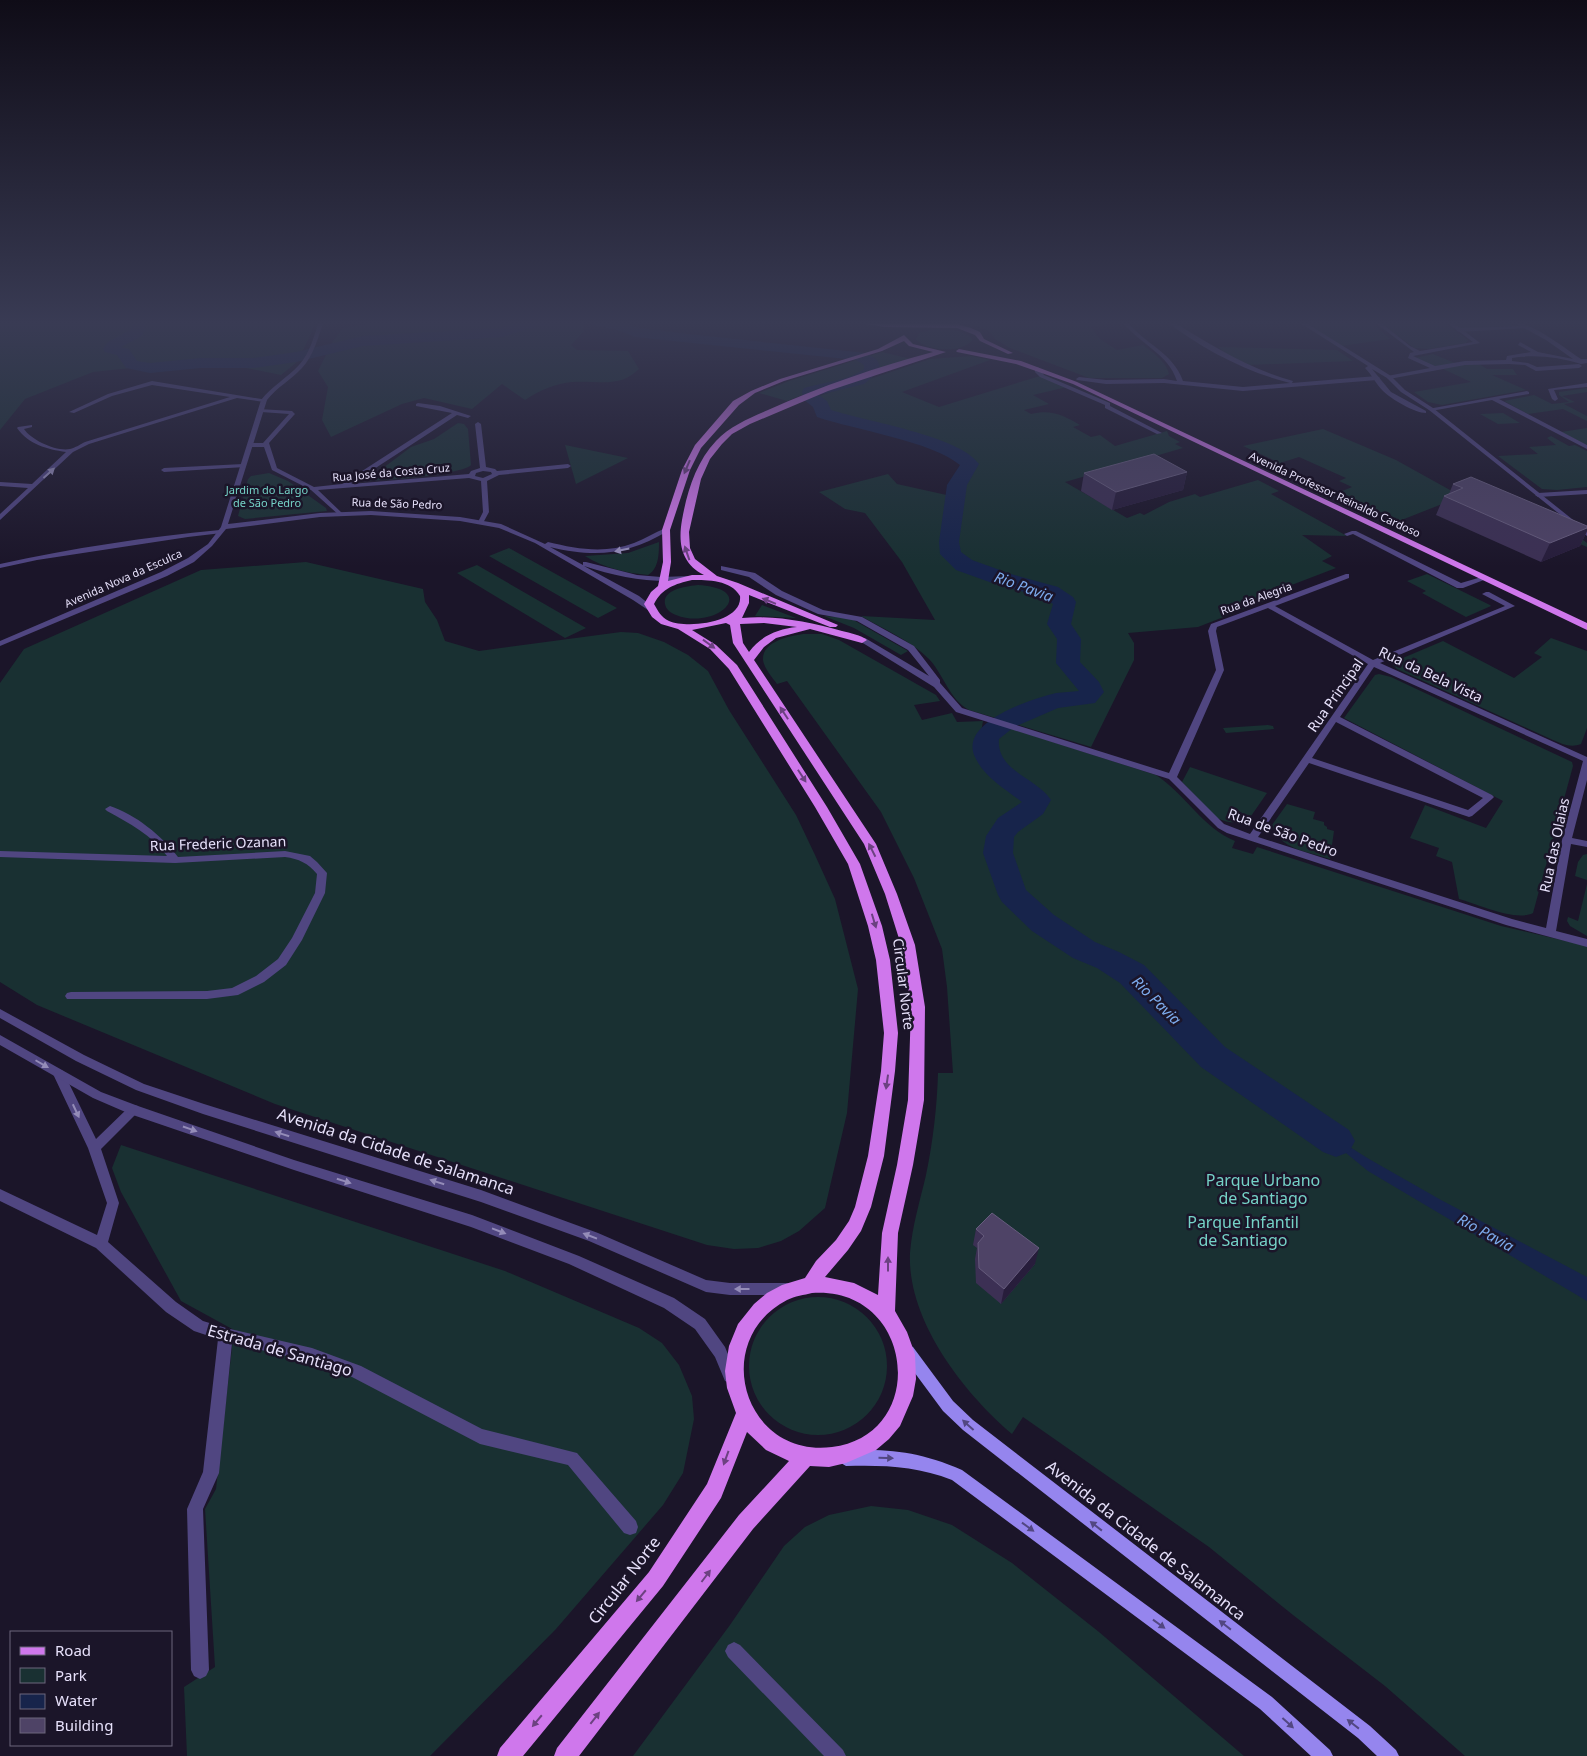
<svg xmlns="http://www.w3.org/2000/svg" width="1587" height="1756" font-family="'Noto Sans',sans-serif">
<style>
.green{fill:#193032}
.water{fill:#17244b}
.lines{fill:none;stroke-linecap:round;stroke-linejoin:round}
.river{fill:#17244b;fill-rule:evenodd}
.pedestrian{fill:#504681;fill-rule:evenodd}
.minor{fill:#504681;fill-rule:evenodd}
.tertiary{fill:#504681;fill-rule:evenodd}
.secondary{fill:#9585ee;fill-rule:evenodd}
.primary{fill:#cf77ec;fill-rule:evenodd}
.wall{fill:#3c3054}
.shaded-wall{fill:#271d3b}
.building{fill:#4e4366;stroke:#665c7d}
.oneway{fill:#6c4181}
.oneway2{fill:#948cb8}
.oneway3{fill:#524782}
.labels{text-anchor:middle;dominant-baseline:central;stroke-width:5;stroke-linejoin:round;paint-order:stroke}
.far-street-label{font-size:11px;fill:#e7e1fb;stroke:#1b1529}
.far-park-label{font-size:11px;fill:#75d2c7;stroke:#1b1529}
.street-label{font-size:14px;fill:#e7e1fb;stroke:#1b1529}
.water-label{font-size:15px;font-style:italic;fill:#7dabed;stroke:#1b1529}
.near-street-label{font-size:16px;fill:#e7e1fb;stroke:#1b1529}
.near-park-label{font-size:16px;fill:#75d2c7;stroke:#1b1529}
</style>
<rect width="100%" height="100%" fill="#1b1529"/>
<path class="green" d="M0,321H315L311,334L297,362L281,375L206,360L93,372L25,399L0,430Z
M388,321H503L515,324H583L584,331L571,345L577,350L628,351L639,369C619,389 597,380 572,382C557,383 538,391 525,400L502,384L472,409L424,398L402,404L331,437L322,420L328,387L318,371L333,341L343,328Z
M955,321H1113L1114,323L1091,327L1100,339L1117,350L1143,345C1153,353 1166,361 1169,374L1162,378H1089L1010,348L995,339L989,331L979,327Z
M1304,321H1369L1390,339L1341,346Z
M1379,321H1441L1468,340L1466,343L1429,349L1414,348Z
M1451,321H1505L1514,326L1461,328Z
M933,329L959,331L971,337L972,340C963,354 925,351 916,339L919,333Z
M1218,347L1337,350L1353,361L1248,365L1229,356Z
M882,352L911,359L827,385L787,401L759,393L789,381Z
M1433,354L1455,363L1435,367L1415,358Z
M971,356L990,360L902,392L939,407L1040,376L1067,387L1033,395L1049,404L1024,410L1031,414C1051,409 1063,415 1080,425L1073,427L1091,437L1100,435L1115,446L1167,431L1169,436L1180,442L1175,444L1183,448L1065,482L1127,518L1140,513L1144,515L1169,502L1195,494L1200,497L1258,480L1279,491L1271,494L1347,536L1302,535L1332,556L1322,561L1336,568L1289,586L1295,589L1198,627L1128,633L1134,643V660L1091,747L969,710C949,699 944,675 929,659C910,640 883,629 861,616L935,620L902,562L865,513L845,509L819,492L888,474L897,484L951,496L973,463L961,454L903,434L842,419L826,412L824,405L813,398L930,359Z
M1466,364H1479L1487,369H1513L1517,375H1492L1526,390L1442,405L1428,402L1414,392L1471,382L1443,369Z
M1587,388V392L1562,396L1575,402L1564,404L1587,416V421L1563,409L1528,414L1504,401L1534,395L1552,404L1569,402L1559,395V392Z
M1503,413L1520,423L1498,424L1480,414Z
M458,423L464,424L468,429L471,465C464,474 380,482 367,480L411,447L434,439Z
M1587,428V445L1561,432Z
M1323,429L1396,460L1450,490L1458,485L1576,534L1587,543V547L1465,495L1399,521L1340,492L1352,487L1339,481L1346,478L1299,457L1280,463L1243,446Z
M1551,436L1569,446L1575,445L1587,451V487L1557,490L1542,489L1498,456L1538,454L1529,447L1556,445L1547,438Z
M565,445L628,458L576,484Z
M269,473L288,481L326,508L327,511L245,519L238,516L248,479L251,476Z
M659,542C659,553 659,569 648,575C626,573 604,568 585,556L628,553Z
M509,548L617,608L598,618L489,556Z
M306,562L423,589L425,602L437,620L445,641L479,651L621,632L638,633L664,642L688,655L708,671L729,710L796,815L815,855L835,899L858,989L847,1113L825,1208L799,1231L781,1241L758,1248L734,1249L707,1245L275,1104L37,1005L0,982V683L24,649L201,570Z
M477,565L586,628L565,638L457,573Z
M1427,574L1490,605L1491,606L1466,617L1422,593L1426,591L1407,581Z
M698,585C761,589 716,631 676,615C671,613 666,610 665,604C662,589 688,586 698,585Z
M762,605L796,618L755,616Z
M824,616L850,618L908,651L901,655L854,628Z
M803,634H822L839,640L936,695L940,701L914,705L922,720L952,713L957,722L983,721C976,757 986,765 1014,786C1020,791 1027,795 1030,803C1023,813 1009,818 999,822C1016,823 1037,819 1042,801C1028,780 960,752 1009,728L1156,775C1185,794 1203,828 1235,841L1232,848L1253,854L1257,847L1501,926L1587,946V1756H1465L1385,1686L1293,1615L1209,1547L1023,1417L1012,1434C963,1392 907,1320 910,1253C912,1226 920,1201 926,1175C933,1141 937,1107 938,1073H953L947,987L942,949L914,878L881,812L787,681L777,684C772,677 764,668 763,660C762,641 790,636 803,634Z
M1551,638L1587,651V728L1581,744C1571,748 1562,744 1553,740L1397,669L1391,663L1443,641L1514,678L1542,657L1534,653Z
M1379,674L1391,677L1572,762L1573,766L1533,913C1516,922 1477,904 1459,899L1452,862L1436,856L1439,848L1410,838L1425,805L1486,828L1503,801L1344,718L1375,675Z
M1268,725L1273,726L1274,729L1226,733L1223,728Z
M1190,767L1267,793L1249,819C1239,825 1228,823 1217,818L1182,782Z
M1287,804L1315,812L1313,819L1324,822V825L1327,827V829L1334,831L1330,859C1309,852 1278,849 1272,825Z
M1587,854V880L1575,876L1578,862L1583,855Z
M1587,884V936L1570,926L1567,921L1568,917L1578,921Z
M121,1145L505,1271L639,1328L662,1343L679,1365L692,1396L694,1419L683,1473L663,1505L556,1629L430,1756H187L184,1687L215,1667L205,1509L216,1489L234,1330L181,1301L121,1192L112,1168Z
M749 1366a69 69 0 1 1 138 0a69 69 0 1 1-138 0Z
M871,1506L908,1510L952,1525L1012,1563L1099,1632L1244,1756H633L730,1625L784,1546L805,1527L829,1515Z"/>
<path class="water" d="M1302,1117L1369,1159L1441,1200L1587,1277V1301L1368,1171Z"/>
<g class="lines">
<path class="river" d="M133,321H148L142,336L121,347L129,349L137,361L150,363L201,358H254L296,352L363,336L501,328L520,321H553L551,324L523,330L503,337L363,346L296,362L254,368H201L150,373L126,368L117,355L105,352L103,349L108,342L130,330Z
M588,321H619L639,328L688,334L866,353C875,358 880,360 880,371L864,384L819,395L827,401L831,410C865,421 960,436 979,464L967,485L959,542L961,552L972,560L1011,574L1058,587L1073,597L1076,602L1071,624L1081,639L1080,662L1099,682L1104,692L1095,703L1058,708L1014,727L999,739C996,771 1037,778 1051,800L1043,814L1018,832L1014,837L1013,853L1026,890L1054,915L1095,942L1119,952L1144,965L1225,1047L1349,1130L1355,1141L1349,1152L1336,1157L1323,1152L1201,1067L1120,983L1097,968L1073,958L1032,931L1002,902L998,895L983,853L986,836L998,818L1022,802C1005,789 984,777 975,757C958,722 1032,699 1056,693C1064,692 1072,692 1079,691L1056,663L1057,639L1047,624L1053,604L1042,597L995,584L956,570L940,554L939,542L947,485L960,465C931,441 855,430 817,417L813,407L803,399L802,392L804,388C824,382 847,381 864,369V365L856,360L635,337L621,331L590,324Z"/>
<path class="pedestrian" d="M1524,326L1526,328L1459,332L1456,330L1459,328Z"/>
<path class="minor" d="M1122,321H1127C1144,344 1173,352 1183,381L1243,387L1290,383C1246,372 1202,349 1166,321H1172C1211,345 1249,369 1293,381L1292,383L1377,376L1380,378L1377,380L1243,391L1164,383L1106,384L1077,380L1076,379L1079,377L1106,380L1164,379L1177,381C1168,353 1139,344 1122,321Z
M1373,321H1379L1410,346L1420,351L1473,342L1445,321H1451L1480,343L1413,356L1435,366L1465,361L1506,360L1507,356L1531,352L1518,345L1520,342L1538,352L1573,359L1546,340L1511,321C1530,321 1565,348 1581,359H1587V363L1581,364C1559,357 1534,354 1512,358V361L1528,363L1537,367L1579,364L1582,366L1579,368L1536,371L1525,365L1509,364L1465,365L1389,379L1387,378V376L1430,368L1408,358L1410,353L1414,352Z
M1038,367L1044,375L1110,403V406L1162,433L1157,434L1105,408V405L1040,377L1035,372V369Z
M152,381L267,400L264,402L237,398L89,444L73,452L0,520V514L28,488L0,486V482L32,484L66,452C47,449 29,445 17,428L18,427L32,425V427L24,429C31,440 57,452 70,449C75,448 81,444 85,442L230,397L152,385L112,396L74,413L69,412L108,394Z
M1587,383V387L1554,390L1558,399L1555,401L1552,399L1548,389Z
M1527,391L1529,392V394L1499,399L1587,445V449L1492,400L1431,411L1428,409Z
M418,403L440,406L471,416L468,418L457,415L351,484L469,474L471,471L480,468L475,424L478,422L481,424L486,467L495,469L497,471L568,464L571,466L568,468L499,475L487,481L489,512L483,523L481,524L478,522L483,512L481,481L469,478L318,490L342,513V515L340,516L311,490L272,470L264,447H251L248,445L251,443H263L289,414L261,412L259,411V409L292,411L295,414L294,415L269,443L277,468L314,487L342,484L452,413L416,406V404ZM483,471L491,472L492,474L483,478L475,476L476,473Z
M243,464L246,466L245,467L164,472L161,470L164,468Z
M1587,490V494L1538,497L1535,495L1538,493Z
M220,530L222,531V533L188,537L37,560L0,568V564C72,548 147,537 220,530Z
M1352,531H1356L1461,583L1485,576L1489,578L1463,588H1457L1353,534L1347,536L1344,534Z
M721,566L755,573L782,591L823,610L862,617L914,646L940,680V683L962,708L1169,773L1216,670L1208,631L1211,624L1346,574H1349V578L1275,606L1373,660L1505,606L1482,594L1486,592H1489L1515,606L1380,663L1587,757V780L1572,838L1587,841V847L1571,844L1556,931L1587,939V947L1506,925L1227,833L1218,828L1169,779L956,712L934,687L858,640L859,638H865L929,676L908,650L857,621L818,614L776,595L749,577L721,570ZM1268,608L1368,664L1250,834L1224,824L1177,777L1224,670L1216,631L1217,627ZM1374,667L1583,761L1562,840L1546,928L1512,919L1258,837L1309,763L1469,817L1472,816L1492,799L1494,797L1492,795L1340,717ZM1336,722L1483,798L1468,810L1312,758Z
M110,806C135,814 162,836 178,857L285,851L310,856L317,862L327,873L325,893L302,940L286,965L264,982L238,995L207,999H67L65,996L67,993L71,992L207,991L232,988L256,976L278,959L292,938L315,893L317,874C308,863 299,859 285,857L175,863L0,857V851L167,856C152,835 129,823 107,811L105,809Z
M59,1069L63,1071L96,1139L130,1106L134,1105L138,1106L140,1110L101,1149L119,1203L108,1242L176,1302L203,1321L226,1328L312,1348L361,1366L482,1429L577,1453L636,1521L638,1527L636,1533L630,1535L624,1533L568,1465L480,1444L352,1377L312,1362L232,1343L219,1473L203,1509L209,1670L206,1676L200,1679L194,1676L191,1670L187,1509L203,1472L218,1339L194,1331L166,1312L96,1248L0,1201V1189L97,1235L107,1203L88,1148L53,1074L55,1071Z
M734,1642L740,1645L843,1750L846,1756H824L728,1657L725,1651L728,1645Z"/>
<path class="tertiary" d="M319,321H324C318,337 314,355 302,368C291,380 277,387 267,400L228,524L320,513L371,511L460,517L501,524L545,544L548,542C577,549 605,554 634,543C645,539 655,532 666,528L669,530L668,531C627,555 596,558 550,547L583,565V562H586L637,575L661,577L690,576L694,578C689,581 681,581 675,581C643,582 614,576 584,566L639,596L654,608V612H651L633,600L535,543L499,528L460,521L371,515L320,517L226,529L212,546L194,562L167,576L0,646V641L161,572L188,558L208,544L221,527L261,400C272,386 287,378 299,365C310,353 314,336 319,321Z
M1297,321H1303L1391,376L1405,390L1433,408L1587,531V536L1429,410L1401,392L1387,378L1372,369L1391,392L1426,411V413C1415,413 1391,399 1383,391C1376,384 1372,375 1365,368L1368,366Z
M0,1009L84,1055L144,1084L204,1104L481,1190L598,1233L706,1280L730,1283H787L792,1284L794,1289L792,1294L787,1295H730L706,1292L589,1241L481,1202L203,1114L136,1090L76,1061L0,1018Z
M0,1035L101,1092L138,1106L294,1160L472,1215L579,1256L674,1298L705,1319L725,1347L737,1376L735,1381L730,1383L725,1381L715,1357L695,1329L664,1308L569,1264L471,1227L294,1170L130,1114L93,1098L0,1045Z"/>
<path class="secondary" d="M908,1345L913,1347L953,1401L973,1420L1370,1726L1396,1750L1399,1756H1377L1358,1738L963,1430L943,1411L903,1357L901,1352L903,1347Z
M846,1450C892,1449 920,1452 962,1470L1272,1697L1330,1750L1333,1756H1311L1260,1709L952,1480C917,1466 883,1465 846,1466L841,1463L838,1458L841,1453Z"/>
<path class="primary" d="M847,321L957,324L971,328L980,332L984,339L1013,353L1008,354L980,341L975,335L957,328L885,327Z
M904,335L913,344L946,352L828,391L750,424L732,434L722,444L710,459L701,479L689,532L690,548L695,559L717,576L738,583L838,625L836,627H830L749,595V603L742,618C775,615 809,622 842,631C850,633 861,635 867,640L862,643L810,629L776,638L764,647L754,660L876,844L897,894L915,945L925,1007L924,1100L913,1165L898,1233L895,1311L907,1332L915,1354L916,1379L913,1396L900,1426L889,1439L876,1450L846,1463L829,1467L810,1466L753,1529L579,1756H554L557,1748L739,1515L789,1461L766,1450L747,1432L721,1498L663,1586L523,1756H497L500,1748L649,1572L707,1484L736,1413L727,1388L725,1371L729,1346L738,1324L754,1304L767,1293L782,1285L805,1278L816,1261L836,1240L849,1221L855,1207L868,1156L881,1071L884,1033L876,960L868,926L848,864L815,807L729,669L710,649L678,629L661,624L652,617L644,604L651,592L658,586L663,562L662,530L682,470L695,445L733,401L751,391L780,379L878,349ZM904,341L909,346L933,352C877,367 821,386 768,410C750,418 730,426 716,441C696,462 687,492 682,520C678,543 681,563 704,575H692L668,581L671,562L670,530L690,470L701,448L739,405L755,393L784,381L882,351ZM692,580C708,580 731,580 740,596C743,623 687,629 669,621C661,617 658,611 654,604C662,588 675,584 692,580ZM726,623L730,625L733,643L864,844L885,894L901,945L911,1007L908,1100L897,1165L882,1233L878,1295L854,1283L825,1277L848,1250L861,1231L871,1207L884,1156L895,1071L898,1033L890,960L882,926L860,864L827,807L737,665L716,645L692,630ZM764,623L797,627C777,629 761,636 749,652L743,643L740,624ZM812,1293C915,1286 930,1435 832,1447C744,1458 709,1341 787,1300C795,1296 804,1295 812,1293Z
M959,349L1021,361L1077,382L1587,623V630L1073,384L1016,364L957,352L956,351Z"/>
</g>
<path class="wall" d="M1187,472L1183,490L1112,510L1081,491L1084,473Z
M1453,484L1587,526V531L1580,546L1541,562L1436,515L1444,496L1449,494Z
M976,1229L1035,1264L1001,1304L976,1283L975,1259L977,1248L973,1245Z"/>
<path class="shaded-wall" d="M1187,472L1183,490L1112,510L1116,492Z
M1587,528V531L1580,546L1541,562L1550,543Z
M1039,1248L1035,1264L1001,1304L1004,1289Z"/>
<path class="building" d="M1154,454L1187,472L1116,492L1084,473Z
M1471,477L1587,526V528L1550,543L1444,496L1463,488L1453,484Z
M992,1213L1039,1248L1004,1289L979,1268L978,1243L984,1236L976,1229Z"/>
<defs><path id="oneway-solid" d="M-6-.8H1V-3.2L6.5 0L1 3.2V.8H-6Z" transform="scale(1.25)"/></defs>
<g class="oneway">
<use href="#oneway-solid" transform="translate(687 467) rotate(113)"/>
<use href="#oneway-solid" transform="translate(687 553) rotate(-109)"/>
<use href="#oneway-solid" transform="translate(769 601) rotate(-158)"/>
<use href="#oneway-solid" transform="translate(709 644) rotate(36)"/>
<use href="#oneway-solid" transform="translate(784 713) rotate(-123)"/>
<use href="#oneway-solid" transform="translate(802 776) rotate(57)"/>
<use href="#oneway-solid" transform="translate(872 850) rotate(-117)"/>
<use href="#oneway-solid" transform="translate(874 921) rotate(73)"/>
<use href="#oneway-solid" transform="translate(887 1082) rotate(98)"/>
<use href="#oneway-solid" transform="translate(888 1264) rotate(-90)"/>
<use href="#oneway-solid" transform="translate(726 1458) rotate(110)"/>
<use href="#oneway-solid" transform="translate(706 1576) rotate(-53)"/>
<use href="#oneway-solid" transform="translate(641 1596) rotate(130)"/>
<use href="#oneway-solid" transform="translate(595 1718) rotate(-52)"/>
<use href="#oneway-solid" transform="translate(537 1721) rotate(130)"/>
</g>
<g class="oneway2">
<use href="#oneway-solid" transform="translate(49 473) rotate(-42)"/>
<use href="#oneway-solid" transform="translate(622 550) rotate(168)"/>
<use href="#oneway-solid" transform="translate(42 1064) rotate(30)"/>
<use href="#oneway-solid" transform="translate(76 1111) rotate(65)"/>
<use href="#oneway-solid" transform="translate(190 1129) rotate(19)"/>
<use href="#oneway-solid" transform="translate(282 1134) rotate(-163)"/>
<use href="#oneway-solid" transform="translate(344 1181) rotate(17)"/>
<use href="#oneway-solid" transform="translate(437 1182) rotate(-163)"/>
<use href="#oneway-solid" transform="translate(499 1231) rotate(21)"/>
<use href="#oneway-solid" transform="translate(590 1236) rotate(-159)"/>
<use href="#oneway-solid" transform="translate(742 1289) rotate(180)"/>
</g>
<g class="oneway3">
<use href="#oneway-solid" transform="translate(968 1425) rotate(-138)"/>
<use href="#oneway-solid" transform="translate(886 1458) rotate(2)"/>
<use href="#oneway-solid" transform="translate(1096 1526) rotate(-142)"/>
<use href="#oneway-solid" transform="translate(1028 1527) rotate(36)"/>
<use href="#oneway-solid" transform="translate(1159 1624) rotate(36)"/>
<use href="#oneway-solid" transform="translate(1225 1625) rotate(-142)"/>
<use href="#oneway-solid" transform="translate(1288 1723) rotate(42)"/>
<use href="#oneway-solid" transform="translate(1353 1724) rotate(-142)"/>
</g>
<linearGradient id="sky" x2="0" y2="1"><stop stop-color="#0f0c17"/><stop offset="0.57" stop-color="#393b54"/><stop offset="1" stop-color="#393b54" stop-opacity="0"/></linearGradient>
<rect width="1587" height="567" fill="url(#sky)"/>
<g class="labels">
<g class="far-street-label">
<text transform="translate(391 472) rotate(-5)">Rua José da Costa Cruz</text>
<text transform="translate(1335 494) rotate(25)">Avenida Professor Reinaldo Cardoso</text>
<text transform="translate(397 503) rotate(2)">Rua de São Pedro</text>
<text transform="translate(123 578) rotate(-24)">Avenida Nova da Esculca</text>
<text transform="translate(1256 598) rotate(-20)">Rua da Alegria</text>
</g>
<g class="far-park-label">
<text x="267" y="489">Jardim do Largo<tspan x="267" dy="13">de São Pedro</tspan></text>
</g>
<g class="street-label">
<text transform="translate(1431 674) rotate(25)">Rua da Bela Vista</text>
<text transform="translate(1335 695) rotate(-55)">Rua Principal</text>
<text transform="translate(1283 832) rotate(20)">Rua de São Pedro</text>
<text transform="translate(218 843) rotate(-2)">Rua Frederic Ozanan</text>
<text transform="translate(1554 845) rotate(-78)">Rua das Olaias</text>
<text transform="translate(904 984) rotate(83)">Circular Norte</text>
</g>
<g class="water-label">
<text transform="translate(1024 586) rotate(20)">Rio Pavia</text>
<text transform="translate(1157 1000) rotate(45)">Rio Pavia</text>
<text transform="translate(1486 1232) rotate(29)">Rio Pavia</text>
</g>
<g class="near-street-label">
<text transform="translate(396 1151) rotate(18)">Avenida da Cidade de Salamanca</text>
<text transform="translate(280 1350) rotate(16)">Estrada de Santiago</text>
<text transform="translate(1146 1540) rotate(38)">Avenida da Cidade de Salamanca</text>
<text transform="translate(624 1580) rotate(-52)">Circular Norte</text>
</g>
<g class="near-park-label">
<text x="1263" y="1180">Parque Urbano<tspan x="1263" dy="18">de Santiago</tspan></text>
<text x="1243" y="1222">Parque Infantil<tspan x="1243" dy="18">de Santiago</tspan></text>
</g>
</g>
<rect x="10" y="1631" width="162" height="115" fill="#1b1529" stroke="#6d677d"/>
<rect x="20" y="1647" width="25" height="8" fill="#cf77ec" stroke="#6d677d"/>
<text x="55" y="1656" font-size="15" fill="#e7e1fb">Road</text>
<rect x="20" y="1668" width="25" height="15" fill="#193032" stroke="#6d677d"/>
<text x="55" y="1681" font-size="15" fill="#e7e1fb">Park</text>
<rect x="20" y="1694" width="25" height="15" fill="#17244b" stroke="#6d677d"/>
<text x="55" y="1706" font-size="15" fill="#e7e1fb">Water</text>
<rect x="20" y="1718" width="25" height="15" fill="#4e4366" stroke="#6d677d"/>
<text x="55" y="1731" font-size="15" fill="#e7e1fb">Building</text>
</svg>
